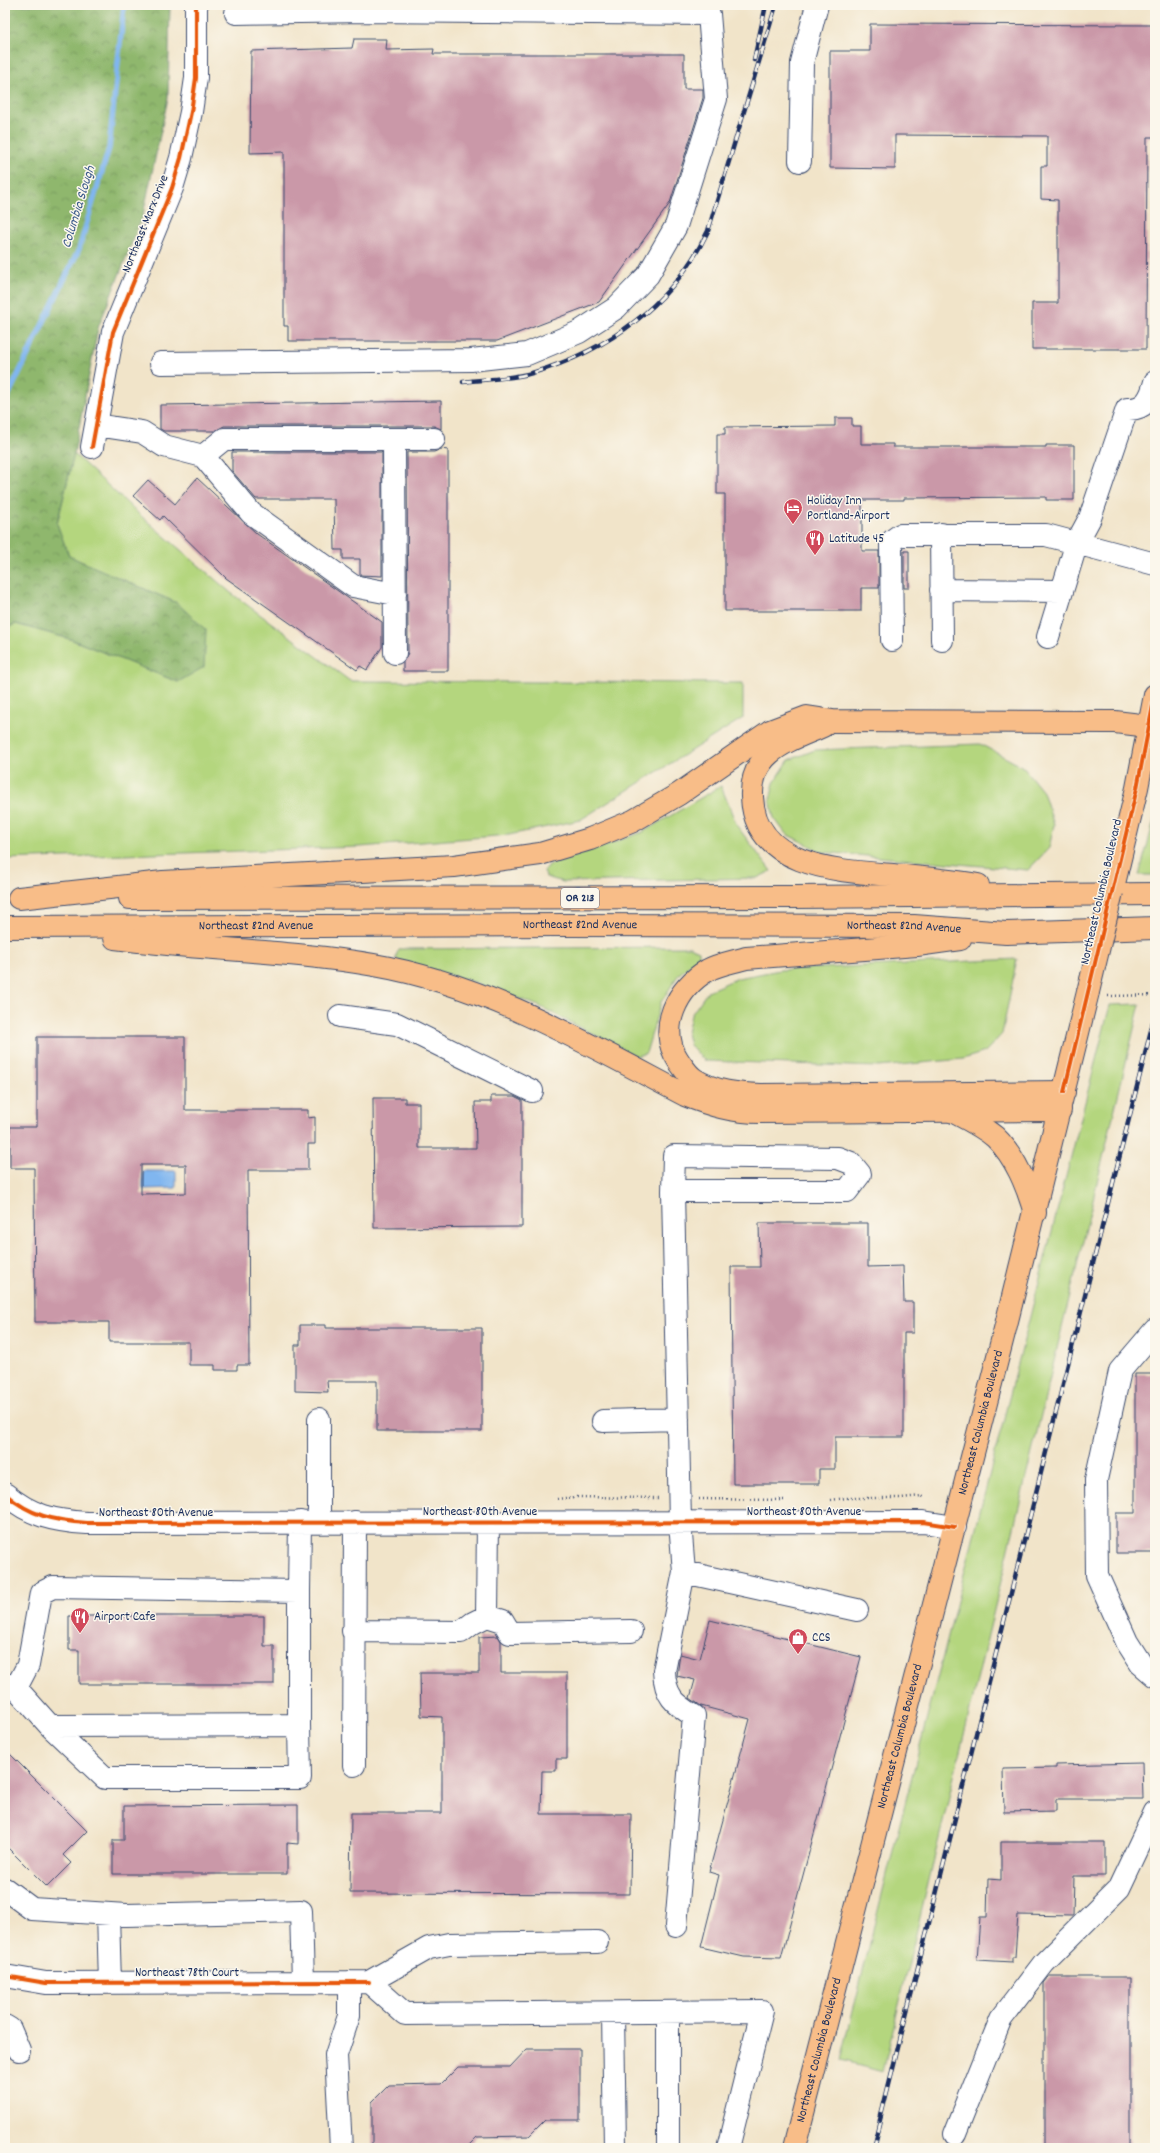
<svg xmlns="http://www.w3.org/2000/svg" width="1160" height="2153" font-family="Dekko,sans-serif">
<style>
.grass{fill:#b4d67e;stroke:#68826e}
.forest{fill:url(#forest-crowns);stroke:#557366}
.water{fill:#80b6ef;stroke:#4e72a6}
.lines{fill:none;stroke-linecap:round;stroke-linejoin:round}
.stream{stroke:#80b6ef;stroke-width:5.5}
.building{fill:#ca98a8;fill-rule:evenodd}
.minor-casing{stroke:#3b4a6e;stroke-width:24}
.major-casing{stroke:#3b4a6e;stroke-width:24}
.path{stroke:#3b4a6e;stroke-width:2.5;stroke-dasharray:1 3;stroke-linecap:butt}
.minor{stroke:#fff;stroke-width:22}
.major{stroke:#f8bd88;stroke-width:22}
.rail-casing{stroke:#1b2f5e;stroke-width:4.5}
.rail{stroke:#fbf7ec;stroke-width:3;stroke-dasharray:9;stroke-linecap:butt}
.major-bridge-casing{stroke:#3b4a6e;stroke-width:24;stroke-linecap:butt}
.major-bridge{stroke:#f8bd88;stroke-width:22}
.cycleway-casing{stroke:#fbf7ec;stroke-width:6}
.cycleway{stroke:#e8590c;stroke-width:4}
.labels{text-anchor:middle;dominant-baseline:central;stroke-width:3;stroke-linejoin:round;paint-order:stroke}
.shield{fill:#fbf7ec;stroke:#5e6b89;stroke-width:1}
.shield-label{font-size:12px;font-weight:bold;fill:#1b2f5e}
.street-label{font-size:13px;fill:#1b2f5e;stroke:#fbf7ec}
.poi-label{font-size:13px;fill:#1b2f5e;stroke:#fbf7ec;text-anchor:start}
.water-label{font-size:14px;font-style:italic;fill:#39588a;stroke:#fbf7ec}
</style>
<defs>
<pattern id="forest-crowns" width="20" height="18" patternUnits="userSpaceOnUse"><rect width="20" height="18" fill="#8fb76d"/><path d="M2 6a3 3 0 1 1 6 0M12 15a3 3 0 1 1 6 0" fill="none" stroke="#74955d"/></pattern>
</defs>
<rect width="100%" height="100%" fill="#fbf7ec"/>
<filter id="ink" filterUnits="userSpaceOnUse"><feTurbulence type="fractalNoise" baseFrequency=".025" numOctaves="2"/><feDisplacementMap in="SourceGraphic" scale="8" xChannelSelector="R" yChannelSelector="G"/><feConvolveMatrix kernelMatrix="1 2 1 2 8 2 1 2 1" color-interpolation-filters="sRGB"/></filter>
<filter id="wash" filterUnits="userSpaceOnUse"><feTurbulence type="fractalNoise" baseFrequency=".012" numOctaves="4" result="noise"/><feDisplacementMap in="SourceGraphic" scale="16" xChannelSelector="R" yChannelSelector="G"/><feGaussianBlur stdDeviation="0.9" result="paint"/><feColorMatrix in="noise" values="0 0 0 0 0 0 0 0 0 0 0 0 0 0 0 0 0 1.4 0 .05"/><feComposite in="paint" operator="in"/></filter>
<g filter="url(#wash)">
<rect width="100%" height="100%" fill="#f1e4c9"/>
<path class="grass" d="M74,454L141,516L231,593L350,681L743,683V718L580,820L509,835L360,847L5,859V628L16,624L70,639L178,682L177,603L68,556L57,524Z
M980,744L1023,767L1043,792L1054,825L1049,848L1028,870L822,852L786,834L774,818L770,800L774,783L789,760L815,750Z
M721,786L737,826L771,871L757,878L563,882L546,877L544,871L549,865L643,832Z
M1155,817V875H1139Z
M690,947L699,951V958L679,974L661,1002L646,1053L636,1056L539,1006L477,983L396,959L397,953L400,949Z
M1017,959L1002,1034L985,1052L963,1059L878,1067L705,1061L690,1045L687,1033L691,1015L708,991L738,978L780,970Z
M1140,1004L883,2071L841,2060L888,1870L1110,1005Z"/>
<path class="forest" d="M5,5H170L168,98L143,215L98,328L74,454L57,524L69,556L177,603L206,630L204,667L178,682L70,639L16,624L5,628Z"/>
<path class="water" d="M143,1171H176V1188L143,1189Z"/>
<g class="lines">
<path class="stream" d="M5,402L79,249L109,148L124,5"/>
</g>
<g id="blocks">
<path class="building" d="M870,24L1155,25V137H1147L1146,349H1032V303H1058V200L1041,199V166H1047V136L895,135V169L830,168V51H870Z
M354,39H387L386,50L434,49L433,54H684V89H703V98L670,203L599,302L497,341H288V326H284V152L250,153L251,51L352,48Z
M441,401V429L434,426H224L215,431H164L160,429V405Z
M835,418H852V426H861V444H893V447H1046V445H1074V500H1046V497L904,498V500H862V551H879V588H861V611H725V494H717V434H725V427L835,426Z
M441,449L448,450V671H403V662L408,653L407,452H434Z
M232,452H382V576L360,575V559H343V550H335L334,499H256L232,471Z
M197,478L257,534L382,622V647L367,670L360,666L357,670L226,578L163,516L160,520L133,496L148,480L175,504Z
M904,551H909V588H904Z
M37,1037H185V1110H308V1118L315,1117V1144H308V1170H248L249,1365H237V1370H215V1365H189V1342H109V1322H35L34,1168H10V1127H37ZM141,1165H186V1193L141,1194Z
M491,1096H514L522,1100V1227L374,1228L373,1098H405V1103H419V1148H476L475,1102H491Z
M759,1223H868V1267L903,1266L904,1302H913V1333H904V1437H835V1469H819V1484H733L731,1267H760Z
M300,1325H326V1328H482V1431H377V1381H327L328,1392L295,1391V1345H300Z
M1135,1374H1155V1553H1116V1513H1135Z
M69,1616H264V1646H274V1684H79V1650H69Z
M710,1620L861,1657L781,1958L744,1957L701,1947L719,1875L709,1872L750,1719L701,1706L690,1698L695,1680L677,1676L680,1654L700,1659Z
M498,1636L501,1641V1673H567V1759H556V1771H542L541,1814H631L630,1894L350,1893L351,1813H442V1717L421,1716L420,1673H479V1637Z
M5,1749L87,1831L63,1855L71,1863L47,1887L5,1845Z
M1142,1763L1143,1799H1056V1811L1004,1812L1003,1769L1056,1768V1765Z
M298,1805V1844L287,1843V1874H113V1840H124V1806Z
M1001,1842H1105V1876H1074L1073,1916L1018,1915L1015,1957H1012V1962L977,1960L980,1917H987L988,1879L1001,1880Z
M1049,1977H1130V2147L1044,2148V1983Z
M527,2049H580V2120H545L529,2136L477,2137L466,2148H372V2102L389,2085L441,2084L458,2067H510Z"/>
</g>
</g>
<g filter="url(#ink)">
<use href="#blocks" fill-opacity="0" stroke="#3b4a6e" stroke-width="1"/>
<g class="lines">
<defs>
<path id="minor" d="M236,13L367,11L368,5
M800,161L802,63L817,5
M161,363L471,360L527,354L579,332L616,308L648,275L676,226L716,99L709,14L367,11
M96,425L142,432L164,446L203,456L251,513L353,586L395,594
M394,439L395,653
M92,447L113,332L172,188L181,158L191,112L196,78V5
M203,456L224,439H434
M941,534L942,640
M941,590L1062,591
M1048,637L1077,542L1090,518L1127,409C1145,410 1151,398 1155,382
M892,640L891,545L893,540L900,535H1046L1155,564
M340,1016L397,1024L532,1091
M673,1191L674,1156L838,1158L851,1163L860,1174L847,1191H673L680,1522L684,1572L857,1610
M1155,1330L1120,1371L1096,1480L1097,1575L1127,1642L1141,1664L1155,1676
M603,1421L678,1419
M5,1494C31,1516 54,1521 87,1523L923,1522L955,1527
M319,1522V1419
M299,1591L300,1522
M487,1616L488,1522
M353,1631L461,1632L473,1623L487,1616L503,1621L510,1633L631,1631
M5,1684L16,1688L50,1726L299,1725V1591L53,1587L41,1593L28,1665L16,1688
M50,1726L105,1778H300L299,1725
M354,1765L355,1522
M5,1889L32,1909L126,1915L301,1911L303,1982
M108,1914L110,1983
M676,1926L694,1716C674,1703 665,1696 664,1671L684,1572
M5,1976L46,1983L369,1982
M369,1982L405,2014L762,2011L728,2148
M369,1982L429,1948L449,1944L597,1942
M613,2013L615,2148
M5,2026L10,2029L19,2050
M955,2134L1001,2019L1044,1963L1119,1888L1155,1812
M341,2148L336,2055L349,2016V1982
M668,2148V2012"/>
<g id="major">
<path d="M823,726C789,741 750,751 752,797C755,868 841,871 893,875C922,878 950,880 978,885"/>
<path d="M1112,892L1137,788L1155,695"/>
<path d="M19,898L163,882L454,866L540,854L590,839L633,821L679,794L770,731L807,717L833,721L1115,722L1149,726"/>
<path d="M130,898L796,897L1155,894"/>
<path id="s1" d="M5,927L567,925L914,926L1006,933L1155,928"/>
<path d="M115,938C201,950 288,950 374,965C485,984 586,1043 685,1095C710,1105 733,1112 760,1112L1060,1110"/>
<path d="M960,939L917,945L746,958C733,962 719,964 708,970C677,988 657,1028 678,1060C683,1067 687,1074 694,1079C714,1092 738,1094 761,1095L1064,1092"/>
<path d="M952,1111C967,1119 982,1126 995,1137C1016,1157 1027,1186 1035,1213"/>
<path id="s2" d="M794,2148L1005,1329L1088,992"/>
</g>
</defs>
<use href="#minor" class="minor-casing"/>
<use href="#major" class="major-casing"/>
<path class="path" d="M1108,996L1155,995
M557,1499L575,1497L659,1498
M699,1499L786,1500
M831,1500L846,1498H901L922,1496L925,1498"/>
<use href="#minor" class="minor"/>
<use href="#major" class="major"/>
<defs>
<path id="rail" d="M754,60L766,5
M463,382C484,379 512,379 532,373C608,351 673,304 708,231L776,5
M873,2148L1155,1014"/>
</defs>
<use href="#rail" class="rail-casing"/>
<use href="#rail" class="rail"/>
<defs>
<path id="major-bridge" d="M1088,992L1112,892"/>
</defs>
<use href="#major-bridge" class="major-bridge-casing"/>
<use href="#major-bridge" class="major-bridge"/>
<defs>
<path id="cycleway" d="M92,447L113,332L172,188L181,158L191,112L196,78V5
M1064,1092L1137,788L1155,695
M5,1494C31,1516 54,1521 87,1523L923,1522L955,1527
M5,1976L46,1983L369,1982"/>
</defs>
<use href="#cycleway" class="cycleway-casing"/>
<use href="#cycleway" class="cycleway"/>
</g>
</g>
<defs>
<symbol id="hotel-pin" viewBox="-11 -11 22 30"><path d="M0 17L-7.5 6A9.5 9.5 0 1 1 7.5 6Z" fill="#d1495b" stroke="#fbf7ec"/><path d="M-6-4.5h1.5V1H6V5H4.5V3h-9V5H-6ZM-4 0a1.8 1.8 0 1 1 3.6 0ZM.5 0V-2.5h3Q6-2.5 6 0Z" fill="#fff"/></symbol>
<symbol id="restaurant-pin" viewBox="-11 -11 22 30"><path d="M0 17L-7.5 6A9.5 9.5 0 1 1 7.5 6Z" fill="#d1495b" stroke="#fbf7ec"/><path d="M-5-6h1v4h1v-4h1v4h1v-4h1v5L-1.5 .5V6h-2V.5L-5-1ZM5-6V6H3V1.5H1.5Q1.5-4 5-6Z" fill="#fff"/></symbol>
<symbol id="shop-pin" viewBox="-11 -11 22 30"><path d="M0 17L-7.5 6A9.5 9.5 0 1 1 7.5 6Z" fill="#d1495b" stroke="#fbf7ec"/><path d="M-5-2.5h2.3a2.7 3.5 0 0 1 5.4 0H5L5.5 6h-11ZM-1.5-2.5h3a1.5 2.3 0 0 0-3 0Z" fill="#fff"/></symbol>
</defs>
<g fill-rule="evenodd">
<use href="#hotel-pin" x="782" y="497" width="22" height="30"/>
<use href="#restaurant-pin" x="804" y="528" width="22" height="30"/>
<use href="#restaurant-pin" x="69" y="1606" width="22" height="30"/>
<use href="#shop-pin" x="787" y="1627" width="22" height="30"/>
</g>
<g class="labels">
<rect class="shield" x="561" y="888" width="38" height="20" rx="3"/>
<g class="shield-label">
<text x="580" y="898">OR 213</text>
</g>
<g class="street-label">
<text transform="translate(146 224) rotate(-68)">Northeast Marx Drive</text>
<text transform="translate(1102 892) rotate(-77)">Northeast Columbia Boulevard</text>
<text stroke="none"><textPath href="#s1" startOffset="575">Northeast 82nd Avenue</textPath></text>
<text stroke="none"><textPath href="#s1" startOffset="251">Northeast 82nd Avenue</textPath></text>
<text stroke="none"><textPath href="#s1" startOffset="899">Northeast 82nd Avenue</textPath></text>
<text stroke="none"><textPath href="#s2" startOffset="749">Northeast Columbia Boulevard</textPath></text>
<text x="480" y="1512">Northeast 80th Avenue</text>
<text x="804" y="1512">Northeast 80th Avenue</text>
<text x="156" y="1513">Northeast 80th Avenue</text>
<text stroke="none"><textPath href="#s2" startOffset="425">Northeast Columbia Boulevard</textPath></text>
<text x="187" y="1973">Northeast 78th Court</text>
<text stroke="none"><textPath href="#s2" startOffset="101">Northeast Columbia Boulevard</textPath></text>
</g>
<g class="poi-label">
<text x="807" y="501">Holiday Inn<tspan x="807" dy="15">Portland-Airport</tspan></text>
<text x="829" y="539">Latitude 45</text>
<text x="94" y="1617">Airport Cafe</text>
<text x="812" y="1638">CCS</text>
</g>
<g class="water-label">
<text transform="translate(79 207) rotate(-73)">Columbia Slough</text>
</g>
</g>
<rect width="1160" height="2153" fill="none" stroke="#fbf7ec" stroke-width="20"/>
</svg>
